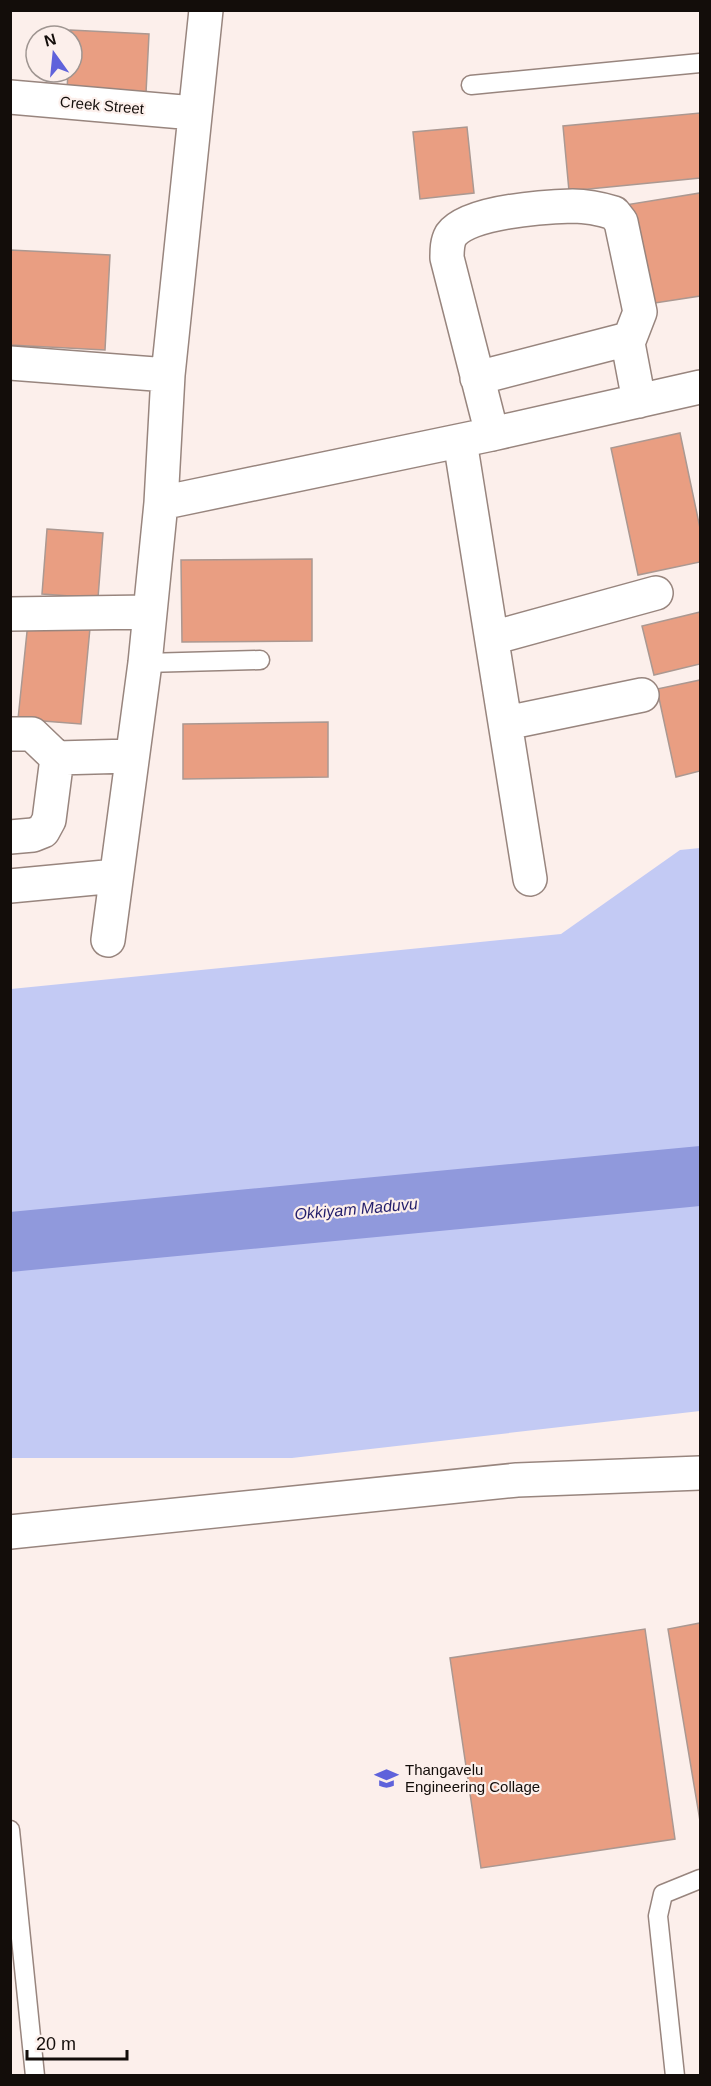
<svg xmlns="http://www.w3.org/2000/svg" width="711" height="2086" font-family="Helvetica,sans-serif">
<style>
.green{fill:#c3caf4}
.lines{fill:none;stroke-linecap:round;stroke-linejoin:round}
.river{stroke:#9099dc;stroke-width:60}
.building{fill:#e99e82;stroke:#ab9891;stroke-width:1.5}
.lane-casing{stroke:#98857e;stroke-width:21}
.street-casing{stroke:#98857e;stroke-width:36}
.secondary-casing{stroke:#98857e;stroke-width:36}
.lane{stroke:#fff;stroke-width:18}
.street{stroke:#fff;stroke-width:33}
.secondary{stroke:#fff;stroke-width:33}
.labels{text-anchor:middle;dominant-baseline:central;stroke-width:4.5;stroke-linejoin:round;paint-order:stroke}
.street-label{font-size:15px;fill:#130d0a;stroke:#fcefeb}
.poi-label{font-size:15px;fill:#130d0a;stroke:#fcefeb;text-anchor:start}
.water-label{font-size:16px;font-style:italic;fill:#231e6b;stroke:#fcefeb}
</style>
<rect width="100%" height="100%" fill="#fcefeb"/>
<path class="green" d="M700,848V1411L292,1458H11V989L561,934L680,850Z"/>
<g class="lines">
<path class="river" d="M10,1242L700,1176"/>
</g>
<path class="building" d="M70,30L149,34L146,93L67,90L68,72H72V36H69Z
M700,113V178L569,191L563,126Z
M467,127L474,193L420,199L413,132Z
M700,193V296L642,305L625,205Z
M10,250L110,255L105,350L10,345Z
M680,433L700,528V562L638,575L611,448Z
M47,529L103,533L98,598L42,594Z
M312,559V641L182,642L181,560Z
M700,612V664L654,675L642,626Z
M28,622L90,628L81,724L18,719Z
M700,680V771L676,777L657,689Z
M328,722V777L183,779V724Z
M700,1623V1821L668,1629Z
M645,1629L675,1839L481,1868L450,1658Z"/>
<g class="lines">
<defs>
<path id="lane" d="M471,85L700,63
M145,663L260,660
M10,1830L35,2076
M675,2076L658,1916L663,1894L700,1879"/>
<path id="street" d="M10,97L194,113
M10,363L168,375
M477,378L628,339
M492,434L447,258C447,250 447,242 451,235C468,211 544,207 573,206C586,206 601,209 614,213L621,222L640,312L628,343L639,401
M460,441L530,879
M161,503L492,434L700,387
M10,614L149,612
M492,638L656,593
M506,723L642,695
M10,734H32L57,758L131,756
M10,837L33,835L43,831L49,820L57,758
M10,886L116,876
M108,940L145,663L161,503L168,375L206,10"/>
<path id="secondary" d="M10,1532L517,1480L700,1473"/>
</defs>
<use href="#lane" class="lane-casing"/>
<use href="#street" class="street-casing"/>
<use href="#secondary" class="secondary-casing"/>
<use href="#lane" class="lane"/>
<use href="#street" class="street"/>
<use href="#secondary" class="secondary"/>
</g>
<defs>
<symbol id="university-bare" viewBox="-9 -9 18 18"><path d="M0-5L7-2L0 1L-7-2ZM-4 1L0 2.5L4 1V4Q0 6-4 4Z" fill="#5f62db" stroke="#fcefeb" stroke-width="2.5" paint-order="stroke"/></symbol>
</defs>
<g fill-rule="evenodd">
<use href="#university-bare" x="370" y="1762" width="33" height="33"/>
</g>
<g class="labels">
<g class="street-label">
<text transform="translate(102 105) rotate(5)">Creek Street</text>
</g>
<g class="poi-label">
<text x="405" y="1769">Thangavelu<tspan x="405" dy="17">Engineering Collage</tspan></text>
</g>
<g class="water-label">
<text transform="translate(356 1209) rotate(-5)">Okkiyam Maduvu</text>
</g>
</g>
<rect width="711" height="2086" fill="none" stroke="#130d0a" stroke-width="24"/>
<g transform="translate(54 54) rotate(345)"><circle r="28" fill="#fcefeb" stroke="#9f9591" stroke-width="1.5"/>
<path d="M0-4.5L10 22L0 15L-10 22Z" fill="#5f62db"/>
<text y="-9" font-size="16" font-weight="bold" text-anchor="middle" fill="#130d0a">N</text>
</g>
<path d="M27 2050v9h100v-9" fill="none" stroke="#130d0a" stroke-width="3"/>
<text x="36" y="2050" font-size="18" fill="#130d0a" stroke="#fcefeb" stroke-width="4.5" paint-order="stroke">20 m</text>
</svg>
